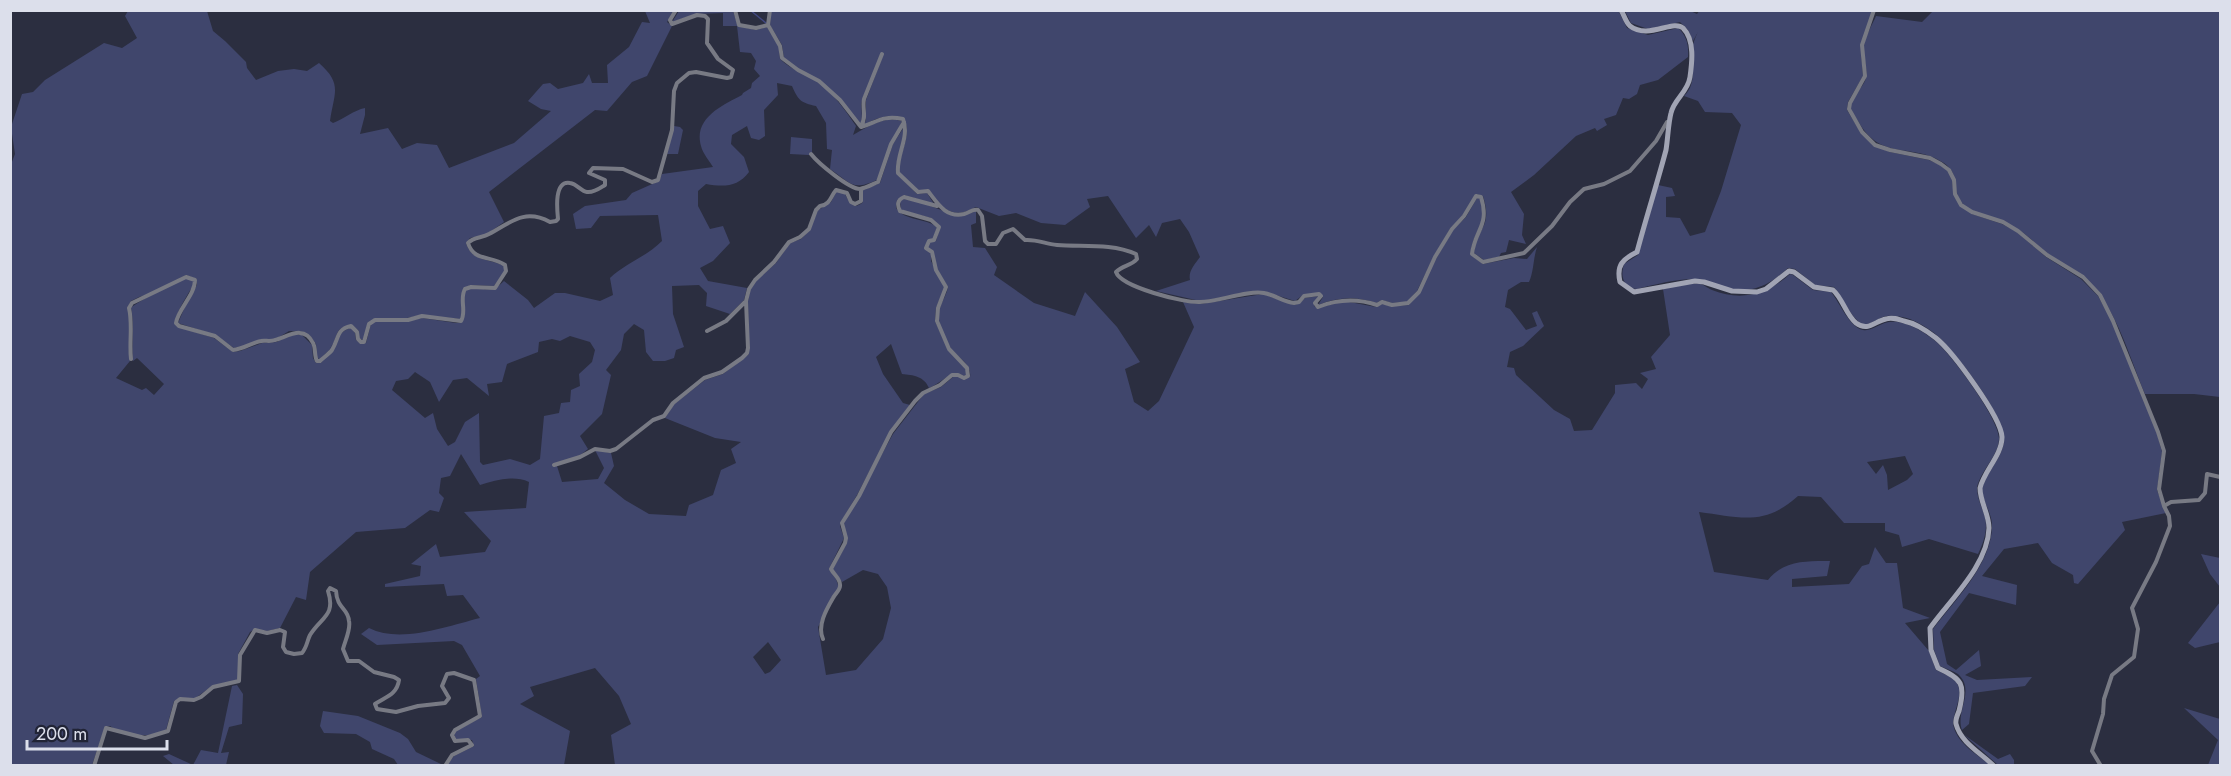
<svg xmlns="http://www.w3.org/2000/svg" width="2231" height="776" font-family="Jost,sans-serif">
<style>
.green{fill:#40466c;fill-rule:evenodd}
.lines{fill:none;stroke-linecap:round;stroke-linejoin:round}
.stream{stroke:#414880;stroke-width:1.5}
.street{stroke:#787a84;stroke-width:4}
.secondary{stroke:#a1a4b4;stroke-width:5}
</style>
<rect width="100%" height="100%" fill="#2b2e40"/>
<path class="green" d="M771,10H1618L1627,28L1648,35L1678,28C1687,36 1689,46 1688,57L1658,80L1640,85L1637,94L1629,99L1623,98L1616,115L1604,119L1607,125L1597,131L1595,128L1576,136L1534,175L1511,192L1524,214L1522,235L1526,244L1509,240L1506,252L1501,253L1499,257L1484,260L1474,253C1477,227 1493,228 1483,196L1476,194L1463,215L1450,229L1434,256L1417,291L1407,302L1392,303L1382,300L1376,303C1356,296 1338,297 1318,305L1323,297L1320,293L1303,295L1295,301L1263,291L1200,301L1156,291L1190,280C1188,271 1195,264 1200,257L1189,232L1180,219L1162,223L1156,237L1149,225L1136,238L1108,196L1087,199L1090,207L1065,225L1041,223L1016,213L999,216L976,207C973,208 970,210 967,211C949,218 938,203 929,190H918L899,172C898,153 913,137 904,118C890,114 877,117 864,125L866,120V100L882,58C876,72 867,86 862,100C860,109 864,116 860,125L820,80L798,69L784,58L782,45L770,25Z
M1688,10L1697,14L1700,10L1873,11L1861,51L1863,76L1848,102L1847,110L1861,133L1875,146L1890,152L1929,160L1940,165L1948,171L1952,180L1954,195L1972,214L2002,224L2017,232L2046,257L2081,279L2098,296L2112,321L2157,433L2162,452L2157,490L2166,513L2122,522L2125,530L2078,584L2074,583L2073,575L2052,563L2038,543L2004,549L1982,576L2017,585L2016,605L1969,593L1940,632L1947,664L1956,670L1979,650L1981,666L1965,675L1977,680L2032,677L2025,686L1973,693L1969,724L1962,730C1955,712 1976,690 1958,674C1953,671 1945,668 1940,666L1934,650L1933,629C1955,600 1993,563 1992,524C1991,511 1982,501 1982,488C1987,472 2001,459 2004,443C2008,419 1958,356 1941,339C1933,331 1920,323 1910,319C1903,317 1894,315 1887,316C1877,317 1868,330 1858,321C1849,313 1842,297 1834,287L1815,285L1795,269L1788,268C1766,289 1744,296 1715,285C1708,283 1705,279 1698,279C1679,278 1656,284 1637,289L1629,288C1622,280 1621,275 1624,264L1638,255L1658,185L1672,188L1675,196L1666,197V217L1680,218L1690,236L1705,232L1721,191L1741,125L1732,113L1705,112L1698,101L1684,96C1698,83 1691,62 1693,45C1694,40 1696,36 1698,32L1693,41L1688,30L1680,22L1648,29L1631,23L1625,11Z
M1934,10L2220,11V397L2194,394H2145C2129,356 2116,306 2085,278C2074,268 2059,262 2047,253C2038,246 2029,236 2019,230C2004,221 1973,217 1962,203C1951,190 1961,175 1944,163C1912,142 1881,162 1858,121C1856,118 1852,113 1851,109C1848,97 1865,88 1866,77C1868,67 1862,55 1864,45C1866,35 1872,25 1876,16L1922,22Z
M128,11H207L213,31L225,41L246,62L247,68L256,80L278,71L294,69L307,71L319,63C343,84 334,93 330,121L333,123C344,119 354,110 365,108V115L360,134L388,128L402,149L417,143L437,145L449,168L514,143L551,111L541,109L528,101L543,84L550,83L558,89L583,83L589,74L592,83H608L607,65L629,47L642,22L650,23L645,11L673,12L667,22L672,26L647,76L632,82L607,111L595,110L489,192L504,222L487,234L470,238L466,243C472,262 488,258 504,266L505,271L494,286L471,285L464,288C458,298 465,309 460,319L422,315L407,318H375L368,323L363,340L359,338V331L352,325C333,327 339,337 330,349C327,353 323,355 320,360L317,357L316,344L311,337L303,332L296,331H289L276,339L234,348L215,335L178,323L187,302L197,285V279L186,275L152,293L139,297L131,301L128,307C131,325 128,343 130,361L116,378L142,390L146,388L154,395L164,384L137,358L133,361C131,343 135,326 131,308C134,303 178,281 186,278L194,281V284C188,294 175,314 175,324L179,327L214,338L233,352L240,351L262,343L277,342L290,335H302L312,345L313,358L316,363H321C330,352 336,331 351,328L355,333L356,340L361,344L366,343L371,324L375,322L408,321L422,318L456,323L462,322C468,312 461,301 466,290C483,284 488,297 504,281L528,300L534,308L555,293H565L600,301L613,295L610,278C626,263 646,257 662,241L658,215L600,216L591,228L576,229L573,214L585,206L626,200L632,193L659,181L662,174L713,167C709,160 703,154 701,146C693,118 723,105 742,95L743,93L751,88L752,83L760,76L754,69L756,61L751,53L740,52L737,26H723V13L696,14L672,22L679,11H733L738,26L756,30L767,27L779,47L780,59C791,70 805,73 818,82C834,94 845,110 856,126L853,135C869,126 883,116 902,121L877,180C852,191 852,184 830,169L832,150L827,149L826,123L816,106C801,103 798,100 792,86L777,83L778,95L764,110L765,136L759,140L751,138L747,126L732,135L731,144L744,157L749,172C738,187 724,187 706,184L698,191V206L710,229L723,226L730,243L713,261L700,268L708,281L747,288L744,300L730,314L706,306L707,293L699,285L672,286L673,314L684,347L676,350L674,358L665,361H653L646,352L644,330L634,324L624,334L621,350L606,370L611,375L602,414L580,436L588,449L579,456L552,464L557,466L562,482L598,479L604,468L595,450L611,453L614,466L604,483L625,500L649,514L686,516L689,505L713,495L721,470L736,463L731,449L741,442L715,438L665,418L674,404L705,380L723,374L749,354L748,301L750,290L756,281L776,263L790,243L801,239L810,230L817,211L831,202L837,191L845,194C849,202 854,211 863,202V190L880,183L893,144L904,127C907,142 895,157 896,173L917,194L927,193L934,204L904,195L897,200L896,208C904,221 926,218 937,227L933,239L929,240L925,248L931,252V261L945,287L936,308L935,321L948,350L966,369L967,375L964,376C951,369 942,383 929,388C924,376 913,375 902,374L891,344L876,357L883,374L903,403L910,405L890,432L857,495L841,522L840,526L844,538L829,569L836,579L839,588L818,627L826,675L856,670L883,639L891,608L887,587L878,574L863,570L842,582L833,569L847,543L844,523L893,434L924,394L941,387L953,377H970C972,365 959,358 952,350C947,343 939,328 939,319C937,307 946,298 948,287L937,269L933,252L927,247L930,242L936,241L940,227L931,218L901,210L900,201L904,199C914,201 924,203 933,207C955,214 951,220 976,211V223L971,225L973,247L985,248L997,267L994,275L1034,303L1075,316L1085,292L1117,327L1140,362L1125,369L1134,402L1148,411L1159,401L1194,327L1183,302L1201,304L1263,294L1294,305L1300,303L1305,298L1319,296L1314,303V306L1318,308L1344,301L1376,307L1382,304L1392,306L1409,305L1453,230L1466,217L1477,198H1480C1489,227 1471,231 1471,255L1483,264L1514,258L1527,259L1537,247C1533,259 1534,271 1529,282H1521L1508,290L1505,307L1510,309L1526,330L1537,326L1532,313L1537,311L1544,326L1523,346L1510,352L1507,367L1514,368L1516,375L1554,410L1570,419L1574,431L1592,430L1615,393V385L1636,383L1642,389L1648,379L1640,373L1656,369L1651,357L1670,335L1663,289C1674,287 1689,283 1700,284C1705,285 1707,288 1712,290C1742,302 1768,294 1790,274L1793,275L1813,290L1831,292C1840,303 1849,327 1863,330C1876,332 1882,316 1906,324C1916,327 1926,334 1934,340C1950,352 1999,419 1999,438C1999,455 1981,470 1977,487C1977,496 1980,503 1983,511C1989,526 1985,540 1978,554L1929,539L1902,547L1899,535L1885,531V523H1844L1821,497L1798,496C1764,527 1739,517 1699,512L1714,572L1768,580C1783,560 1808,561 1830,561L1827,576L1792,579V587L1849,584L1862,566L1869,564L1875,547L1886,563H1897L1903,608L1930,618L1905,623L1929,651L1936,670C1958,680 1964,684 1956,709C1955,713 1953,719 1953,723C1955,742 1977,755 1991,765H615L611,735L631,724L619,696L595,668L530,687L534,696L520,704L570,731L564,765H447L454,756L474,746L472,740L456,739L454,735L456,731L482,717L476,679L480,676L462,645L454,641L377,645L361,634L369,628C400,644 448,626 480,618L463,595L447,596L444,584L385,587V584L420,576L421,566L411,564L436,544L440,557L485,552L491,541L464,512L526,508L529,482C514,475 496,480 480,485L461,454L450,476L441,478L439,493L444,498L439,512L430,510L405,528L356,532L310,572L306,600L296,597L280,628L267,631L255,629L250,632L238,654V680L212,686L194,699L180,698L174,701L166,730C149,738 125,737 110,726L105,727L92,765H11L10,167L15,154L11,127L22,94L33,92L45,80L104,43L122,48L137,38L125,16ZM570,336L590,342L595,350L592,362L579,374L580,386L571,390L570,402L561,403L559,413L544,416L540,459L530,465L510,459L483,465L480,462L479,413L465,422L455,442L448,446L437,429L433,413L425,418L392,390L396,381L408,379L415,372L430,382L439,402L453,380L467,378L489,396L487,384L502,382L507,364L538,352L539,342L552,339L560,341ZM1905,456L1913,474L1907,480L1888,490L1887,475L1883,465L1876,474L1867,462ZM768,642L781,660L770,672L765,674L753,657Z
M674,126L680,127L683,130L678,154H667Z
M791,137L812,139V153L809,155L790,154Z
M2201,554L2220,558V587L2210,574Z
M2220,602V642L2195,648L2188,643Z
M237,685L243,694L242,724L229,727L221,753L229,752L226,765H174L163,756L169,754L193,765L201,750L218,753L232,686Z
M2184,708L2220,719V765H2208L2218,740Z
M323,711L358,716L400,733L408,739L416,752L443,765H398L394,759L372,749L370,742L356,734L324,733L320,726Z
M1963,734L1998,759L2010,754L2014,760V765H1998Z"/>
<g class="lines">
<path class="stream" d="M750,10L766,23"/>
<path class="street" d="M659,10H665
M735,10L739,25L756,28L768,25L770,10
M1874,10L1862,45L1865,76L1850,103L1849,109L1862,132L1875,145L1890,150L1930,158L1941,164L1949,170L1954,180L1955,194L1961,205L1972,212L2003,222L2018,231L2047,255L2083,277L2100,295L2113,321L2158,432L2164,451L2159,489L2164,506L2169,516L2170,526L2156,562L2132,608L2138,629L2134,657L2112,675L2104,699L2103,714L2092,751L2101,766
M768,25L780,46L782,58L798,70L819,81L840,100L861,127C877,122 883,115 903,119C910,138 896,154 898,173L918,192L928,191C938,204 946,218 964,214C971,212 972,209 978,210L982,216L985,241L988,244H996L1003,233L1013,229L1025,240C1037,239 1045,244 1057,245C1083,247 1111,243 1136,254L1137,259C1131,266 1123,265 1116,272C1121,287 1184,303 1200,302C1218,302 1247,290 1264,293C1275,295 1284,302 1294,303L1299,302L1304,296L1319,294L1321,296L1315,303L1318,307C1338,299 1356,298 1377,305L1382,302L1392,305L1408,303L1419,292L1435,257L1452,229L1464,216L1476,196L1481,197C1490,226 1475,229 1472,254L1483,262L1524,253L1552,226L1570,202L1584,189L1604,184L1630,171L1656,141L1667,122
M861,126C867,117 862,109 864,99L882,54
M811,154C818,163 849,189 860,189C866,188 873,184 878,182L891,144L904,122
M707,331L726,321L745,302
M131,359C129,342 133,325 129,308L132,303L186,277L195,280C195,295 178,309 176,323L179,326L215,336L233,350C243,349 251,343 261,341C265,340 270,342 275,340C287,337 304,324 313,343C316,348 314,356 317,361H320C324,357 329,354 332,350C339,339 336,329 351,326L357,332L358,339L361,342H364L369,324L375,320H408L422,316L461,321C467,311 459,299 465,289L471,287L495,288L506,271L505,265C491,255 474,262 468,243C473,237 482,238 489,234C510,223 524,208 550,222L556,221L558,219C557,209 554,180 570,183C577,184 581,191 587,192C594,193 600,188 605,185V180L589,173L593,168L623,169L652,182L658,180L672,130L674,91L677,83L689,73L696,72L727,78L731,77L733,70L718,59L707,43L708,19L705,16L697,15L672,24L670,20L676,10
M554,465L580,457L595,449L610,451L616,449L653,420L664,416L673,403L704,378L722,372L742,358L747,353L748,348L746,301L749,289L755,280L774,262L789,242L800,237L809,229L816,210L820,206C831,204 830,197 836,190L847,193L851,202L855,204L861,201V189
M2164,506L2171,502L2199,500L2205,493L2207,474L2220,477
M823,639C817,626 826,610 833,598C835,594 840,590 840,586C841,579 834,575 831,569L845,543L846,538L842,523L859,496L891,432L915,401L923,393L940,385L952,375H958L964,378L968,376L967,368L949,349L937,321L938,308L946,287L936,270L932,252L926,248L929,241L934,240L939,227L931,220L900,211C897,205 897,200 904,197L937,206
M94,766L106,728L145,738L168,731L176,702L180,699L194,700L201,697L213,687L239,681L240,655L255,630L267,633L280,630L285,632L283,647L286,652L294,654L302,653C307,647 307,641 310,635C321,617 336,616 328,591L330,588L336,591C337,609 348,608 349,621C351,629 345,641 343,649L348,661H359L374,672L394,677L399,680C397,695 385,697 375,704L377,709L396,712L418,706L445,703L449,698L442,686L447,674L454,673L474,680L480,716L455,730L452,735L455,741L468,740L472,745L452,755L445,766"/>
<path class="secondary" d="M1621,10C1624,15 1626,23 1630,26C1648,40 1673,19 1683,28C1695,40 1692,63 1690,77C1688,92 1674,99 1671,113C1668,125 1668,138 1666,150C1657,184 1646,218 1637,252C1623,259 1616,265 1620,282L1634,292L1695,281L1704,282L1732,291L1757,292L1766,289L1789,271L1794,272L1814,287L1833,290C1843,299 1846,315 1856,323C1868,332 1875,321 1886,319C1892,317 1898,319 1904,321C1915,323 1927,331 1936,338C1953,352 2001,417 2002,437C2002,455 1984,471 1980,488C1980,502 1989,514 1989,528C1988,565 1950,600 1930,628L1931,650L1938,668C1962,679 1966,684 1959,711C1957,716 1955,720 1956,724C1961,743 1981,753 1994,766"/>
</g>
<rect width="2231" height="776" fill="none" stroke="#dcdfeb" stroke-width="24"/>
<path d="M27 740v9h140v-9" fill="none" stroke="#dcdfeb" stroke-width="3"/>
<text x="36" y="740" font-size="18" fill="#dcdfeb" stroke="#212436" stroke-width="4.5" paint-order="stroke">200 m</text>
</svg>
